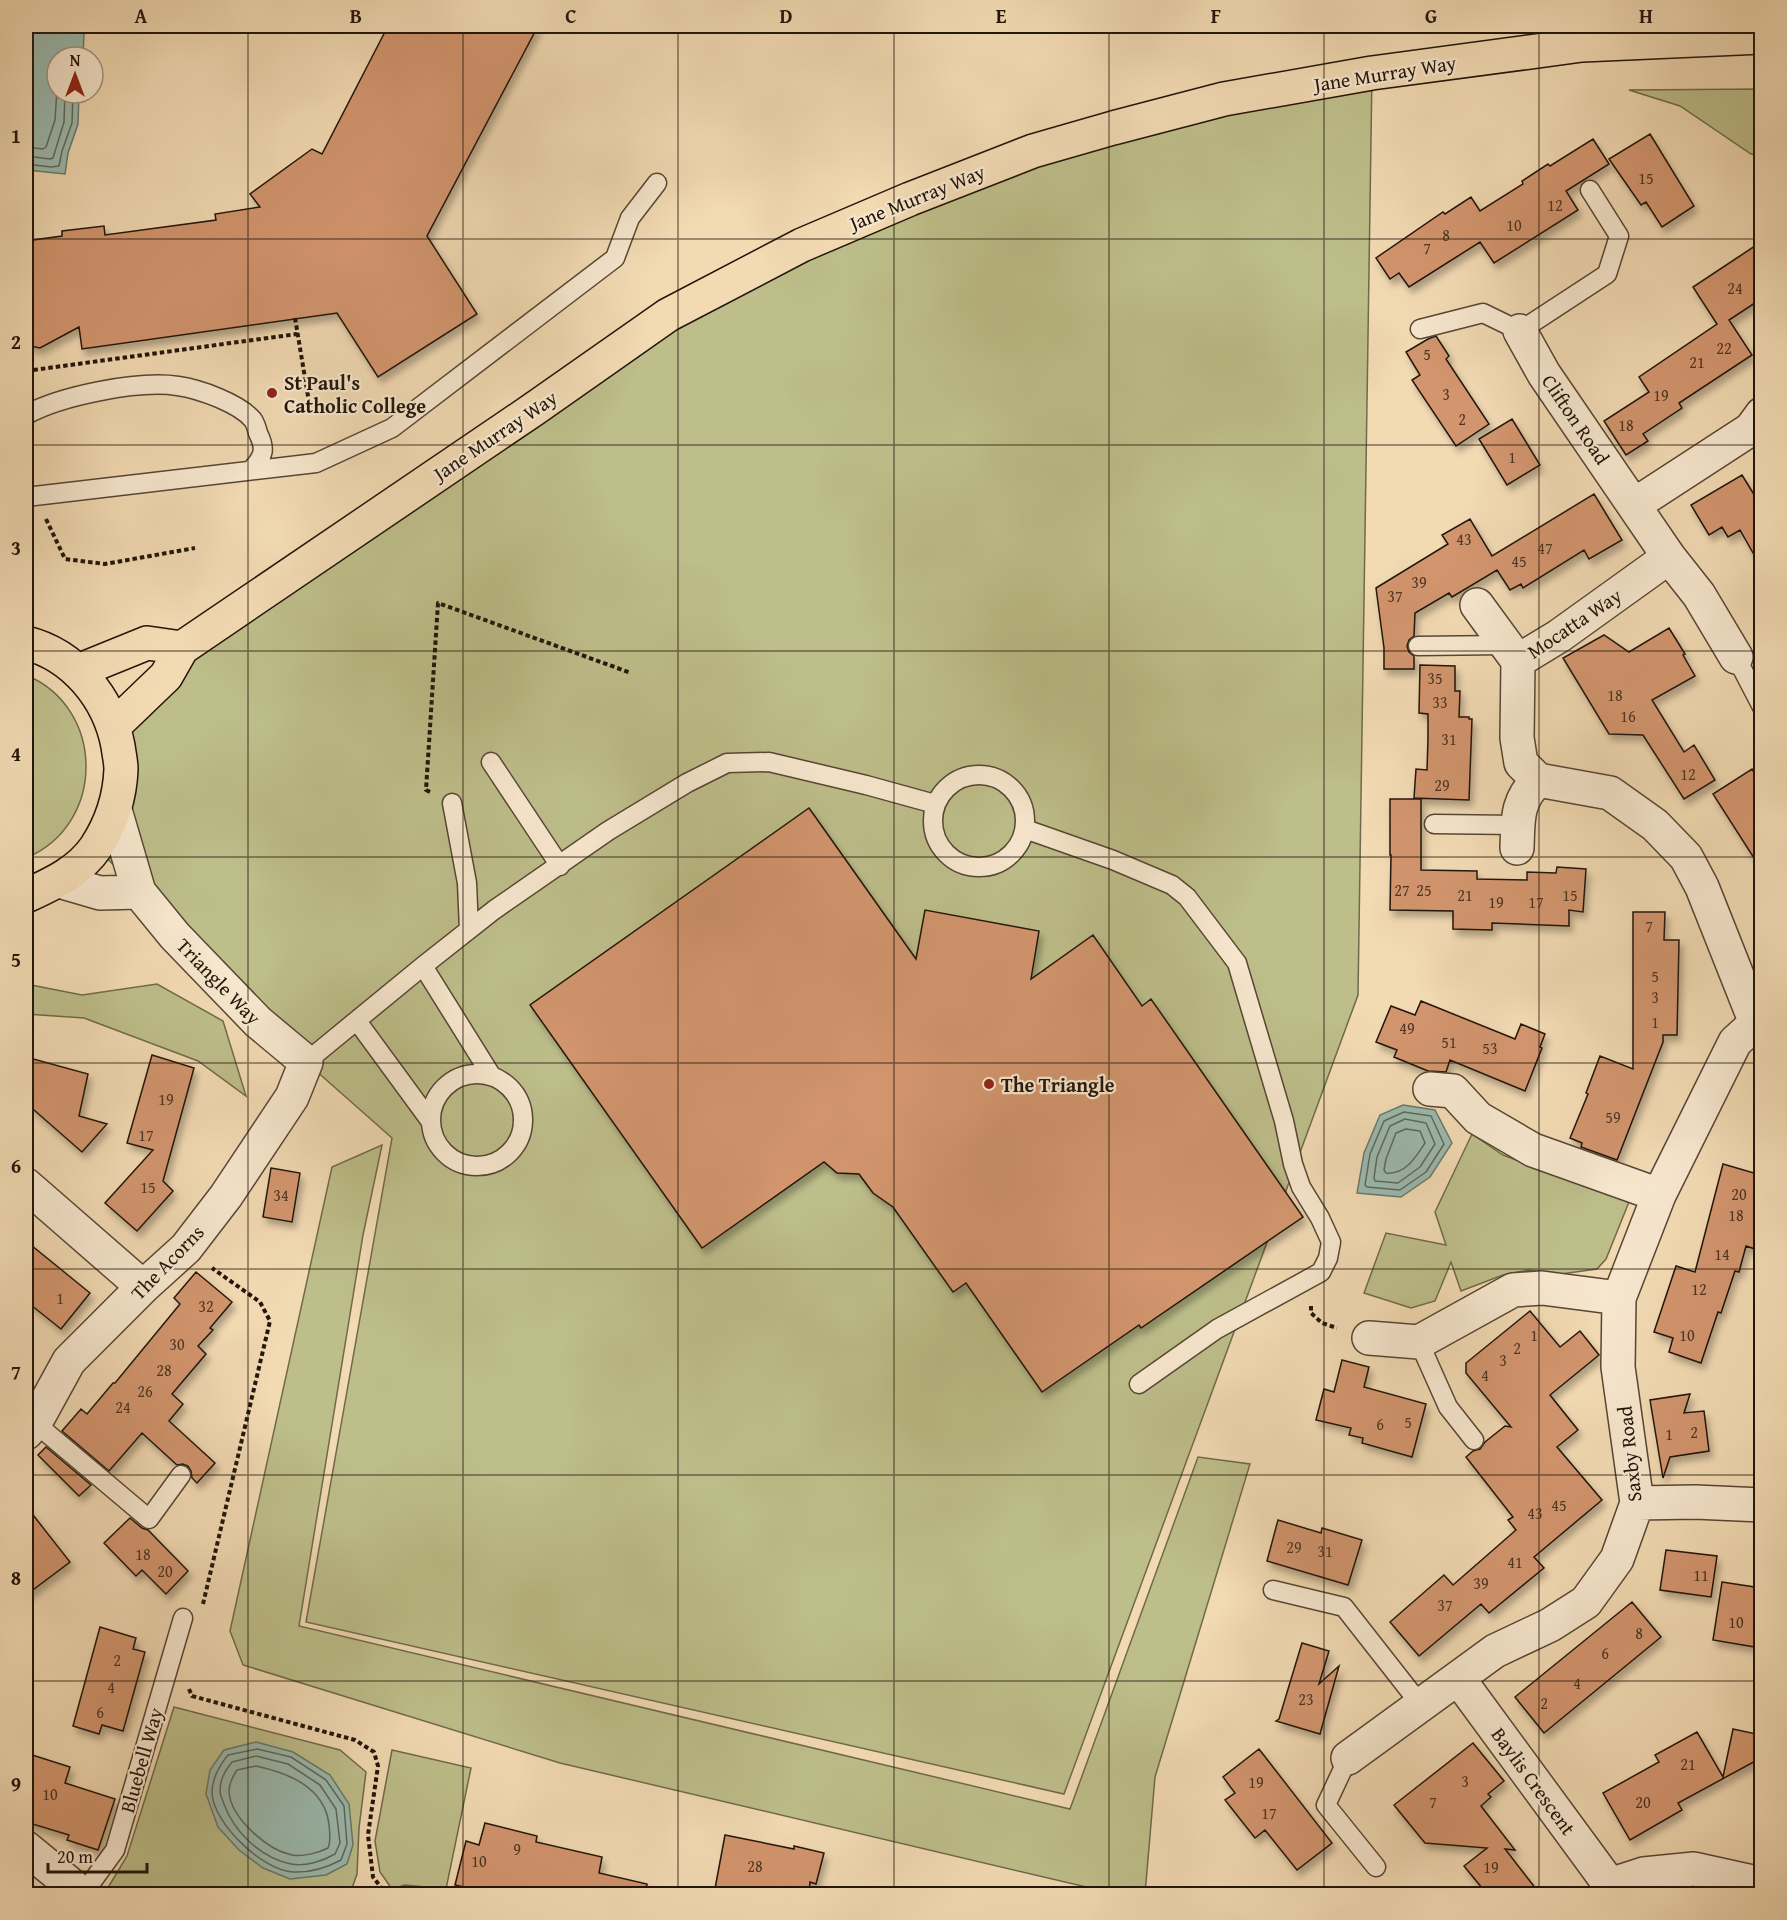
<svg xmlns="http://www.w3.org/2000/svg" width="1787" height="1920" font-family="'Gentium Book Plus',serif">
<style>
.green{fill:#bdbe8a;stroke:#706a4a;stroke-width:1.5}
.water{fill:#9bbaaf;stroke:#6b786d;stroke-width:1.5}
.lines{fill:none;stroke-linecap:round;stroke-linejoin:round}
.shore{stroke:#5e685c;stroke-width:1.5}
.building{fill:#d2956e;stroke:#22150a;stroke-width:1.5;filter:url(#shadow)}
.lane-casing{stroke:#564634;stroke-width:21}
.street-casing{stroke:#564634;stroke-width:36}
.primary-casing{stroke:#22150a;stroke-width:36}
.path{stroke:#22150a;stroke-width:4;stroke-dasharray:4.5 3;stroke-linecap:butt}
.lane{stroke:#f7e7ce;stroke-width:18}
.street{stroke:#f7e7ce;stroke-width:33}
.primary{stroke:#f2dab3;stroke-width:33}
.grid{fill:none;stroke:#22150a;stroke-width:1.5;stroke-opacity:0.55}
.poi-dot{fill:#8f2418;stroke:#f7e7ce;stroke-width:2}
.labels{text-anchor:middle;dominant-baseline:central;stroke-width:4.5;stroke-linejoin:round;paint-order:stroke}
.number-label{font-size:16px;fill:#4e3523}
.street-label{font-size:20px;fill:#22150a;stroke:#f7e7ce}
.poi-label{font-size:20px;font-weight:bold;fill:#22150a;stroke:#f7e7ce;text-anchor:start}
.neatline{fill:none;stroke:#22150a;stroke-width:2}
.grid-label{font-size:20px;text-anchor:middle;font-weight:bold;fill:#22150a}
</style>
<defs>
<filter id="shadow"><feDropShadow dx="3.5" dy="6" stdDeviation="3" flood-color="#0004"/></filter>
</defs>
<rect width="100%" height="100%" fill="#f2dab3"/>
<filter id="stains"><feTurbulence type="fractalNoise" baseFrequency=".00333" numOctaves="4"/><feColorMatrix values="0 0 0 0 .2 0 0 0 0 .09 0 0 0 0 .02 0 0 0 .5 -.17"/></filter>
<radialGradient id="worn" r=".72"><stop offset=".6" stop-color="#630" stop-opacity="0"/><stop offset="1" stop-color="#630" stop-opacity=".3"/></radialGradient>
<path class="green" d="M1372,73L1358,995L1064,1794L306,1622L392,1138L306,1062L96,847L114,726L166,676L668,315L1033,151Z
M1761,89V155L1751,154L1680,106L1629,90Z
M26,675C106,708 106,825 26,858Z
M26,984L82,995L157,984L223,1021L246,1096L198,1061L84,1018L26,1014Z
M1472,1134L1503,1155L1629,1202L1606,1259L1597,1269L1561,1274L1528,1270L1503,1275L1461,1291L1451,1262L1435,1301L1411,1308L1364,1293L1386,1233L1446,1245L1435,1212Z
M382,1145L363,1235L299,1626L1070,1809L1198,1457L1250,1464L1155,1777L1145,1894H1116L560,1763L243,1665L230,1631L332,1167Z
M174,1707L340,1750L366,1772L359,1828L357,1874L350,1894H117L109,1886L127,1856Z
M392,1750L471,1768L446,1889L405,1885L392,1889L380,1872L375,1841Z"/>
<path class="water" d="M26,26H86L84,33L83,57H57V93H79L78,124L68,153L65,174L27,170L26,167Z
M1403,1105L1435,1110L1452,1143L1430,1177L1401,1197L1357,1193L1364,1153L1380,1115Z
M256,1742L293,1752L330,1775L349,1804L353,1845L347,1864L326,1875L290,1879L263,1868L239,1850L218,1827L206,1794L210,1770L224,1750Z"/>
<g class="lines">
<path class="shore" d="M26,147L43,149L46,147L55,120L57,89
M26,156L50,159L53,158L64,122L65,93
M26,164L51,167L59,166L62,151L72,123L73,93
M1404,1112L1431,1116L1444,1144L1426,1172L1400,1190L1367,1187L1365,1185L1370,1154L1384,1121Z
M1405,1119L1426,1123L1435,1144L1420,1167L1398,1183L1375,1181L1374,1178L1377,1157L1390,1126Z
M1406,1129L1420,1131L1425,1143C1416,1157 1405,1175 1386,1173L1384,1170L1386,1159L1396,1133Z
M257,1749L291,1757L326,1780L344,1806L347,1844L341,1860C326,1868 311,1873 293,1872C263,1871 213,1823 212,1793C212,1778 219,1766 228,1755Z
M256,1756L288,1764L320,1785L336,1809L340,1843L335,1854C323,1861 305,1867 291,1864C261,1858 234,1832 224,1804C223,1800 220,1796 220,1791C220,1779 225,1771 232,1762Z
M256,1766C288,1773 325,1787 329,1825C330,1833 331,1841 328,1848C318,1853 303,1857 292,1855C267,1850 231,1818 229,1792C229,1784 233,1776 237,1770Z"/>
</g>
<path class="building" d="M388,26H538L427,236L477,314L378,377L337,313L82,349L79,327L40,348L26,345V241L62,236V231L104,226L105,235L216,220L215,214L260,207L250,194L312,149L322,154Z
M1650,134L1694,206L1662,227L1646,202L1641,205L1609,159Z
M1593,139L1609,164L1566,191L1578,210L1494,263L1480,242L1409,287L1399,273L1390,279L1376,258L1443,212L1445,214L1471,197L1480,211L1523,184L1522,181L1548,164L1550,166Z
M1761,242V299L1729,320L1752,355L1679,403L1682,408L1643,434L1648,441L1626,455L1604,421L1649,392L1639,377L1717,324L1693,287Z
M1436,336L1449,356L1446,359L1489,424L1456,446L1412,380L1420,375L1406,352L1428,339Z
M1512,419L1540,465L1507,485L1479,439Z
M1742,475L1761,506V567L1740,530L1728,537L1722,527L1709,535L1691,505Z
M1594,494L1622,540L1589,559L1584,550L1523,588L1521,584L1510,590L1497,570L1452,597L1449,593L1415,613L1414,636L1409,640L1407,646L1409,652L1414,656V669H1384V648L1376,588L1448,544L1442,535L1470,519L1492,556Z
M1669,628L1685,654L1683,655L1695,676L1652,700L1684,752L1694,745L1715,780L1684,799L1643,735L1609,734L1563,658L1604,635L1629,652Z
M1420,665L1455,666V691H1460L1459,717H1469V719H1472L1469,800L1414,798L1416,769L1427,770L1428,739V714L1419,713Z
M1752,769L1761,784V869L1713,794Z
M1390,799H1421V870L1477,871V879L1527,880V872L1556,873L1557,867L1586,869L1583,912L1569,910V926L1492,923V930L1453,929V911L1390,910L1391,855H1390Z
M809,808L916,959L925,910L1039,931L1031,979L1093,935L1142,1006L1151,999L1303,1217L1141,1328L1139,1325L1042,1392L966,1283L953,1292L893,1207L873,1193L859,1174L837,1173L824,1162L702,1248L530,1005Z
M1633,912H1665L1664,940H1679L1677,1035H1663V1042L1617,1160L1581,1147L1582,1143L1570,1138L1588,1094L1586,1093L1600,1056L1633,1069Z
M1421,1001L1515,1039L1521,1024L1545,1034L1540,1047L1542,1048L1525,1091L1450,1060L1446,1072L1428,1071L1394,1057L1397,1050L1376,1042L1391,1006L1415,1015Z
M152,1055L194,1068L163,1181L173,1191L137,1231L105,1203L153,1150L127,1143Z
M26,1057L88,1074L79,1116L107,1124L82,1152L26,1103Z
M1723,1164L1761,1175V1225L1755,1249L1746,1246L1739,1272L1735,1271L1721,1313L1718,1312L1701,1363L1669,1352L1673,1338L1654,1332L1676,1266L1695,1272Z
M271,1168L300,1173L292,1222L263,1217Z
M26,1241L90,1293L61,1329L26,1301Z
M196,1272L232,1302L210,1328L213,1330L198,1346L206,1354L172,1394L183,1404L169,1421L215,1463L197,1483L192,1478L191,1471L188,1466L183,1464L177,1465L142,1433L109,1471L62,1431L81,1409L87,1414L113,1383H115L180,1304L174,1298Z
M1530,1311L1560,1347L1580,1331L1599,1355L1550,1395L1578,1430L1557,1447L1602,1500L1534,1557L1544,1568L1489,1613L1481,1604L1419,1656L1390,1622L1444,1575L1453,1585L1516,1530L1508,1520L1513,1517L1466,1457L1473,1451L1480,1449L1485,1442L1505,1426L1511,1427L1466,1373V1363Z
M1342,1360L1369,1367L1364,1387L1426,1404L1412,1457L1362,1443L1363,1438L1349,1435L1351,1428L1316,1420L1324,1389L1334,1392Z
M1690,1394L1684,1413L1704,1411L1709,1451L1670,1457L1663,1478L1650,1400Z
M46,1447L91,1485L79,1496L38,1455Z
M26,1506L70,1562L26,1595Z
M130,1518L142,1528L148,1530L188,1571L166,1594L142,1570L136,1576L104,1543Z
M1278,1520L1321,1533L1322,1528L1362,1540L1348,1585L1267,1561Z
M1666,1550L1717,1556L1711,1597L1660,1590Z
M1722,1582L1761,1588V1648L1713,1640Z
M1632,1602L1661,1637L1544,1733L1515,1697Z
M100,1627L136,1638L133,1649L145,1652L123,1731L102,1725L99,1734L73,1726Z
M1302,1643L1329,1651L1319,1684L1339,1666L1320,1734L1276,1721L1279,1719Z
M1733,1729L1761,1735V1758L1678,1803L1682,1810L1630,1840L1603,1793L1659,1762L1655,1755L1697,1732L1723,1777Z
M1473,1743L1504,1781L1488,1794L1491,1797L1481,1806L1515,1850L1505,1849L1540,1894H1487L1464,1866L1487,1848L1425,1843L1394,1805Z
M1259,1749L1332,1843L1297,1870L1265,1830L1255,1838L1225,1800L1235,1793L1223,1777Z
M26,1753L70,1767L65,1783L115,1799L98,1850L67,1840L69,1835L26,1822Z
M485,1823L537,1836L536,1842L602,1857L599,1873L647,1884L646,1894H495L455,1885L466,1841L479,1845Z
M725,1835L794,1849V1846L824,1853L816,1884L810,1882L809,1894H714Z"/>
<g class="lines">
<defs>
<path id="lane" d="M1420,329L1483,313L1520,331L1607,274L1619,236L1590,190
M26,415C60,396 138,380 178,386C199,389 239,403 253,420C255,423 257,429 258,433C266,449 264,456 252,469
M26,497L316,463L392,428L615,258L630,218L657,183
M1418,646L1505,645
M1736,657L1762,707
M491,762L560,866
M933 821a46 46 0 1 1 92 0a46 46 0 1 1-92 0Z
M452,803L467,883L469,930
M1434,824L1518,825
M1025,829L1113,860L1172,885L1187,897L1237,963L1284,1121L1293,1164L1301,1187L1320,1218L1331,1242L1328,1258L1321,1272L1217,1329L1139,1384
M423,966L491,1075
M357,1021L431,1122
M306,1062L423,966L494,910L608,831L687,783L727,763L769,762L866,785L935,804
M431 1120a46 46 0 1 1 92 0a46 46 0 1 1-92 0Z
M1419,1342L1448,1407L1474,1440
M35,1423L149,1519L181,1475
M1273,1590L1344,1607L1420,1704
M1348,1758L1326,1805L1376,1867
M83,1894L115,1850L183,1618"/>
<path id="street" d="M1520,331L1544,374L1669,557L1699,595L1736,657
M1634,505L1751,429L1762,414
M1669,557L1559,636L1518,661L1517,738L1521,763L1538,780L1610,793L1655,825L1686,857L1702,887L1756,1023
M1477,605L1518,661
M1517,848C1518,820 1516,801 1538,780
M59,881L100,893L139,892
M1430,1089L1453,1091L1478,1118L1533,1150L1659,1195
M26,1185L143,1287
M1369,1338L1419,1342L1513,1290L1542,1288L1619,1298
M26,1433L35,1423L69,1361L143,1287L186,1248L226,1196L292,1097L306,1062L258,1022L175,936L139,892L115,810
M1637,1503L1695,1502L1762,1505
M1458,1678L1610,1885V1894
M1348,1758L1495,1651L1550,1625L1586,1602L1617,1559L1637,1503L1618,1367L1619,1298L1659,1195L1735,1042L1756,1023H1762
M26,1848L82,1894
M1610,1885L1644,1874L1694,1869L1762,1884"/>
<path id="primary" d="M26,643C74,655 109,698 118,746C119,754 121,762 121,769C120,796 111,824 96,847C79,872 52,884 26,896
M78,671L147,643L182,648
M114,726L166,676L182,648L534,409L668,315L802,245L910,199L1033,151L1113,128L1224,99L1372,73L1582,45L1762,37"/>
</defs>
<use href="#lane" class="lane-casing"/>
<use href="#street" class="street-casing"/>
<use href="#primary" class="primary-casing"/>
<path class="path" d="M295,318L310,408
M26,371L297,334
M46,519L65,559L105,564L195,548
M430,792L426,790L438,603L631,673
M1311,1306V1313L1322,1323L1337,1328
M203,1604L270,1321L260,1302L212,1268
M189,1689L192,1696L355,1740L374,1752L378,1766L368,1835L373,1877L386,1894"/>
<use href="#lane" class="lane"/>
<use href="#street" class="street"/>
<use href="#primary" class="primary"/>
</g>
<path class="grid" d="M248,26V1894M463,26V1894M678,26V1894M894,26V1894M1109,26V1894M1324,26V1894M1539,26V1894M26,239H1762M26,445H1762M26,651H1762M26,857H1762M26,1063H1762M26,1269H1762M26,1475H1762M26,1681H1762"/>
<g class="poi-dot">
<circle cx="272" cy="393" r="6"/>
<circle cx="989" cy="1084" r="6"/>
</g>
<g class="labels">
<g class="number-label">
<text x="1646" y="178">15</text>
<text x="1555" y="205">12</text>
<text x="1514" y="225">10</text>
<text x="1446" y="235">8</text>
<text x="1427" y="248">7</text>
<text x="1735" y="288">24</text>
<text x="1724" y="348">22</text>
<text x="1427" y="354">5</text>
<text x="1697" y="362">21</text>
<text x="1446" y="394">3</text>
<text x="1661" y="395">19</text>
<text x="1462" y="419">2</text>
<text x="1626" y="425">18</text>
<text x="1512" y="457">1</text>
<text x="1464" y="539">43</text>
<text x="1545" y="548">47</text>
<text x="1519" y="561">45</text>
<text x="1419" y="582">39</text>
<text x="1395" y="596">37</text>
<text x="1435" y="678">35</text>
<text x="1615" y="695">18</text>
<text x="1440" y="702">33</text>
<text x="1628" y="716">16</text>
<text x="1449" y="739">31</text>
<text x="1688" y="774">12</text>
<text x="1442" y="785">29</text>
<text x="1402" y="890">27</text>
<text x="1424" y="890">25</text>
<text x="1465" y="895">21</text>
<text x="1570" y="895">15</text>
<text x="1496" y="902">19</text>
<text x="1536" y="902">17</text>
<text x="1649" y="926">7</text>
<text x="1655" y="976">5</text>
<text x="1655" y="997">3</text>
<text x="1655" y="1022">1</text>
<text x="1407" y="1028">49</text>
<text x="1449" y="1042">51</text>
<text x="1490" y="1048">53</text>
<text x="166" y="1099">19</text>
<text x="1613" y="1117">59</text>
<text x="146" y="1135">17</text>
<text x="148" y="1187">15</text>
<text x="1739" y="1194">20</text>
<text x="281" y="1195">34</text>
<text x="1736" y="1215">18</text>
<text x="1722" y="1254">14</text>
<text x="1699" y="1289">12</text>
<text x="60" y="1298">1</text>
<text x="206" y="1306">32</text>
<text x="1534" y="1335">1</text>
<text x="1687" y="1335">10</text>
<text x="177" y="1344">30</text>
<text x="1517" y="1348">2</text>
<text x="1503" y="1360">3</text>
<text x="164" y="1370">28</text>
<text x="1485" y="1375">4</text>
<text x="145" y="1391">26</text>
<text x="123" y="1407">24</text>
<text x="1408" y="1422">5</text>
<text x="1380" y="1424">6</text>
<text x="1694" y="1432">2</text>
<text x="1669" y="1434">1</text>
<text x="1559" y="1505">45</text>
<text x="1535" y="1513">43</text>
<text x="1294" y="1547">29</text>
<text x="1325" y="1551">31</text>
<text x="143" y="1554">18</text>
<text x="1515" y="1562">41</text>
<text x="165" y="1571">20</text>
<text x="1701" y="1575">11</text>
<text x="1481" y="1583">39</text>
<text x="1445" y="1605">37</text>
<text x="1736" y="1622">10</text>
<text x="1639" y="1633">8</text>
<text x="1605" y="1653">6</text>
<text x="117" y="1660">2</text>
<text x="1577" y="1683">4</text>
<text x="111" y="1687">4</text>
<text x="1306" y="1699">23</text>
<text x="1544" y="1703">2</text>
<text x="100" y="1712">6</text>
<text x="1688" y="1764">21</text>
<text x="1465" y="1781">3</text>
<text x="1256" y="1782">19</text>
<text x="50" y="1794">10</text>
<text x="1433" y="1802">7</text>
<text x="1643" y="1802">20</text>
<text x="1269" y="1813">17</text>
<text x="517" y="1849">9</text>
<text x="479" y="1861">10</text>
<text x="755" y="1866">28</text>
<text x="1491" y="1867">19</text>
</g>
<g class="street-label">
<text transform="translate(1385 73) rotate(-9)">Jane Murray Way</text>
<text transform="translate(917 197) rotate(-22)">Jane Murray Way</text>
<text transform="translate(1576 419) rotate(56)">Clifton Road</text>
<text transform="translate(495 435) rotate(-34)">Jane Murray Way</text>
<text transform="translate(1574 623) rotate(-34)">Mocatta Way</text>
<text transform="translate(219 981) rotate(46)">Triangle Way</text>
<text transform="translate(167 1262) rotate(-46)">The Acorns</text>
<text transform="translate(1629 1454) rotate(-96)">Saxby Road</text>
<text transform="translate(141 1760) rotate(-74)">Bluebell Way</text>
<text transform="translate(1534 1781) rotate(54)">Baylis Crescent</text>
</g>
<g class="poi-label">
<text x="284" y="382">St Paul's<tspan x="284" dy="23">Catholic College</tspan></text>
<text x="1001" y="1084">The Triangle</text>
</g>
</g>
<rect width="1787" height="1920" fill="none" stroke="#f2dab3" stroke-width="66"/>
<g transform="translate(75 75)"><circle r="28" fill="#f7e7ce" stroke="#a29380" stroke-width="1.5"/>
<path d="M0-4.5L10 22L0 15L-10 22Z" fill="#8f2418"/>
<text y="-9" font-size="16" font-weight="bold" text-anchor="middle" fill="#22150a">N</text>
</g>
<path d="M48 1863v9h99v-9" fill="none" stroke="#22150a" stroke-width="3"/>
<text x="57" y="1863" font-size="18" fill="#22150a" stroke="#f7e7ce" stroke-width="4.5" paint-order="stroke">20 m</text>
<rect x="33" y="33" width="1721" height="1854" class="neatline"/>
<g class="grid-label">
<text x="141" y="23">A</text>
<text x="356" y="23">B</text>
<text x="571" y="23">C</text>
<text x="786" y="23">D</text>
<text x="1001" y="23">E</text>
<text x="1216" y="23">F</text>
<text x="1431" y="23">G</text>
<text x="1646" y="23">H</text>
<text x="16" y="143">1</text>
<text x="16" y="349">2</text>
<text x="16" y="555">3</text>
<text x="16" y="761">4</text>
<text x="16" y="967">5</text>
<text x="16" y="1173">6</text>
<text x="16" y="1379">7</text>
<text x="16" y="1585">8</text>
<text x="16" y="1791">9</text>
</g>
<rect width="100%" height="100%" filter="url(#stains)"/>
<rect width="100%" height="100%" fill="url(#worn)"/>
</svg>
